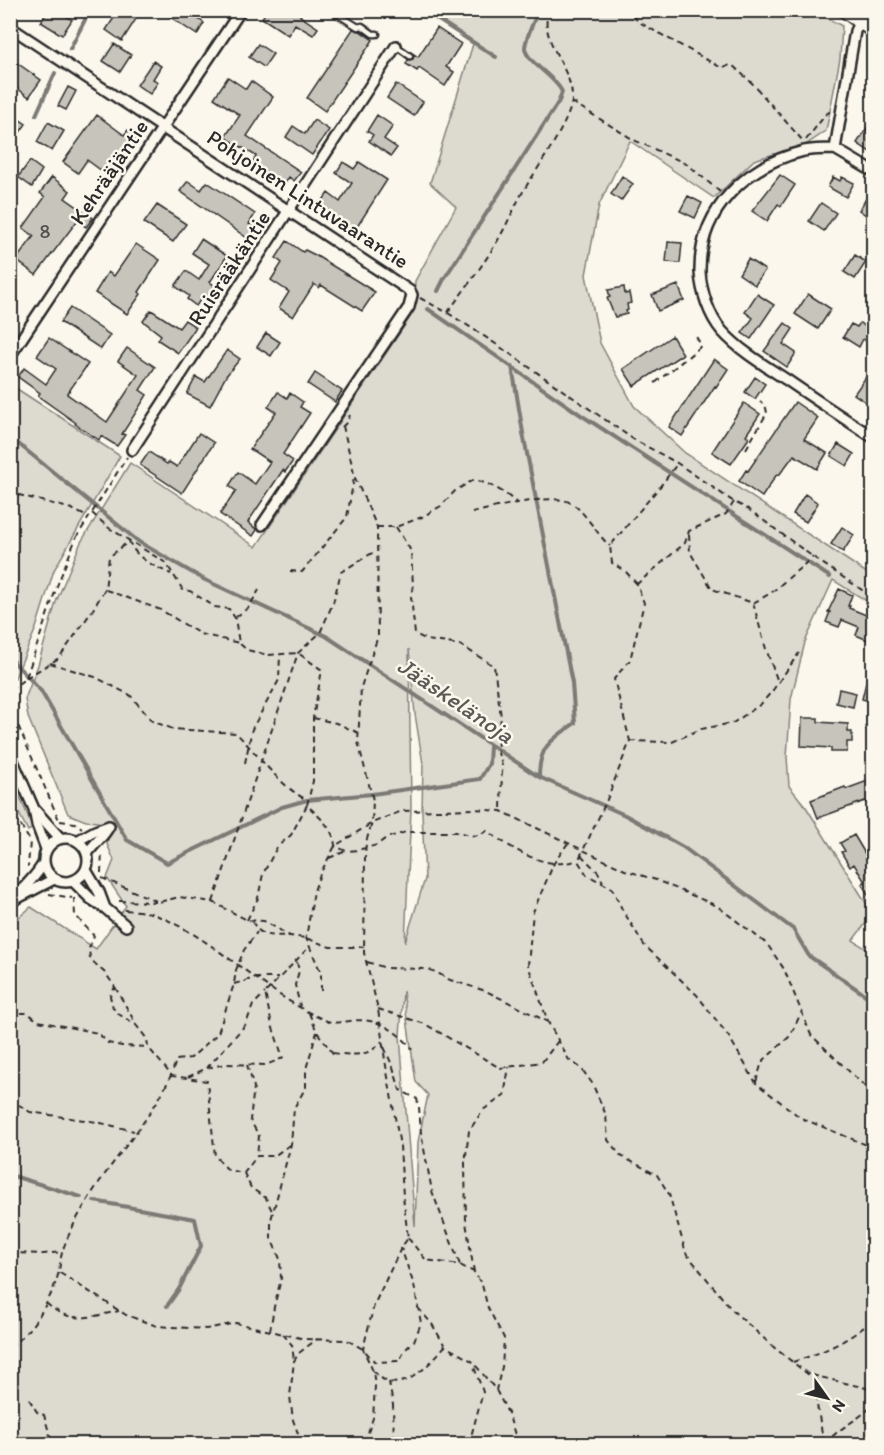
<svg xmlns="http://www.w3.org/2000/svg" width="884" height="1455" font-family="Itim,sans-serif">
<style>
.green{fill:#dddad0;stroke:#84827e;stroke-width:1.5;fill-rule:evenodd}
.lines{fill:none;stroke-linecap:round;stroke-linejoin:round}
.stream{stroke:#7b7a75;stroke-width:4}
.building{fill:#c7c4bc;stroke:#2b2b2b;stroke-width:1.5}
.lane-casing{stroke:#2b2b2b;stroke-width:9}
.street-casing{stroke:#2b2b2b;stroke-width:14}
.secondary-casing{stroke:#2b2b2b;stroke-width:16}
.path{stroke:#2b2b2b;stroke-width:2;stroke-dasharray:6 4.5;stroke-linecap:butt}
.lane{stroke:#fbf7ec;stroke-width:4.5}
.street{stroke:#fbf7ec;stroke-width:9}
.secondary{stroke:#fbf7ec;stroke-width:12}
.labels{text-anchor:middle;dominant-baseline:central;stroke-width:5;stroke-linejoin:round;paint-order:stroke}
.number-label{font-size:20px;fill:#52514f}
.street-label{font-size:22px;fill:#2b2b2b;stroke:#fbf7ec}
.water-label{font-size:24px;font-style:italic;fill:#5a5956;stroke:#fbf7ec}
</style>
<rect width="100%" height="100%" fill="#fbf7ec"/>
<filter id="ink" filterUnits="userSpaceOnUse"><feTurbulence type="fractalNoise" baseFrequency=".0167" numOctaves="2"/><feDisplacementMap in="SourceGraphic" scale="12" xChannelSelector="R" yChannelSelector="G"/><feConvolveMatrix kernelMatrix="1 2 1 2 8 2 1 2 1" color-interpolation-filters="sRGB"/></filter>
<g filter="url(#ink)">
<path class="green" d="M812,10L842,26L840,59L826,131L807,144L754,160L714,198L630,141L599,205L586,275L600,343L634,406L685,453L873,577V605L833,580L805,642L791,699L787,757L789,786L806,807L873,914L853,940L874,954L873,1444H11V924L31,907L96,949L126,906L107,878L114,860L107,844L109,834L98,822L86,821L68,814L28,717L25,699L38,665L56,602L81,542L130,463L256,547L413,313L415,281L456,207L430,183L473,44L423,11ZM409,649L415,714L423,764L422,812L425,879L405,942L411,809ZM403,991L416,1082L428,1095L418,1142L415,1226L400,1036Z
M11,385L120,456L54,570L36,628L14,680L10,673Z
M11,776L33,828L28,831L11,798Z"/>
<g class="lines">
<path class="stream" d="M423,10L496,57
M70,49L90,10
M36,115L55,73
M438,291L444,279L559,101L562,92C556,77 526,62 525,48C525,39 535,20 538,10
M428,309L581,415L830,577
M512,366L523,433L572,683L575,723C551,740 539,746 539,777
M10,437L139,542L205,580L326,636L539,777L625,815L683,847L793,929L809,956L874,1001
M10,658L41,691L127,840L167,863L282,807L307,800L372,794L480,779L489,764L490,746
M10,1175L81,1197
M94,1201L195,1219L201,1246L179,1289L167,1306"/>
</g>
<path class="building" d="M48,10H57L72,20L62,35L41,22Z
M119,10H124L136,19L122,41L106,30Z
M160,10H185L204,23L197,35Z
M267,10H304L300,16L318,28L313,35L295,24L288,35L262,18Z
M437,28L461,44L446,67L454,72L445,86L419,68L417,71L406,64L408,60L413,59L414,54L418,57Z
M353,29L360,31L373,40L325,111L307,98Z
M114,44L131,55L120,72L103,61Z
M258,44L273,54L264,67L249,57Z
M10,58L41,80L29,97L10,83Z
M153,61L161,66L153,79L158,82L150,94L137,85Z
M228,77L246,89L251,81L273,97L247,136L301,172L294,181L289,177L284,184L252,163L256,156L225,137L240,115L214,98Z
M396,84L423,102L414,116L387,98Z
M68,87L76,91L66,110L58,106Z
M10,113L26,124L10,146Z
M97,115L124,135L128,130L139,137L110,177L87,160L78,173L63,162Z
M377,115L393,126L384,139L397,148L391,156L369,141L373,135L367,131Z
M873,119V154L857,143Z
M314,120L329,130L312,155L286,137L293,126L305,134Z
M48,122L64,131L52,151L37,142Z
M30,161L42,170L32,187L18,177Z
M343,162L354,169L359,162L387,180L355,230L319,206L328,193L340,202L352,183L336,173Z
M780,175L795,185L781,206L778,204L767,221L752,211Z
M622,176L633,184L621,201L611,194Z
M52,177L70,191L65,198L93,218L86,227L77,221L36,275L16,260L34,236L23,228L45,197L40,193Z
M833,177L840,181L842,177L854,183L846,197L828,187Z
M188,181L201,190L207,182L255,214L249,224L257,229L250,240L180,191Z
M688,196L702,203L695,218L680,211Z
M867,197L873,201V220L859,210Z
M821,203L836,213L824,231L809,221Z
M157,205L186,224L173,242L144,223Z
M201,239L227,256L210,282L215,286L206,298L203,296L196,306L187,299L189,296L175,286L186,271L199,280L209,264L192,253Z
M287,241L303,252L305,250L315,255L375,292L362,311L321,285L319,288L314,284L293,317L279,308L289,292L271,280L282,263L276,258Z
M668,242L682,243L680,263L666,262Z
M136,244L160,260L139,292L141,294L127,314L95,293L108,272L114,276Z
M855,255L866,262L855,279L844,272Z
M748,259L765,270L755,285L739,274Z
M678,285L684,300L658,311L652,295Z
M624,287L625,294L629,293L631,303L627,304L628,310L626,311L627,314L615,317L607,298L610,297L608,290Z
M757,294L774,305L751,339L742,333L753,318L745,312Z
M808,294L831,309L818,329L795,314Z
M70,308L110,335L101,349L60,322Z
M151,310L179,328L185,320L196,327L178,353L158,340L161,335L143,321Z
M785,323L793,329L783,344L796,353L787,367L764,351Z
M860,323L872,331L866,341L863,339L859,347L843,337L851,324L857,327Z
M266,333L280,342L271,356L257,347Z
M672,336L683,354L634,386L623,369Z
M49,338L88,364L67,394L107,422L138,375L118,361L127,348L155,367L140,390L147,395L122,434L125,435L117,446L101,436L99,440L75,424L76,423L38,396L40,393L18,377L24,368L46,384L56,369L37,356Z
M227,350L240,359L226,376L210,406L187,394L196,377L205,382Z
M714,359L728,369L716,387L715,386L682,436L669,427Z
M315,373L342,391L335,402L308,384Z
M755,377L765,384L755,399L745,392Z
M866,377L873,382V407L854,394Z
M278,392L287,398L290,393L303,402L300,407L310,413L283,454L293,461L285,472L283,470L248,522L257,530L253,536L220,514L236,491L229,486L238,472L255,484L270,462L250,449L276,412L268,407Z
M795,402L818,418L804,439L827,453L817,469L794,455L779,475L777,474L762,497L739,481L746,470L748,471Z
M744,403L760,414L746,435L749,438L731,464L712,452Z
M199,433L214,443L182,493L140,465L149,452L167,464L169,462L177,467Z
M838,444L854,454L847,466L831,456Z
M805,494L818,503L806,522L793,514Z
M842,527L854,535L843,552L831,544Z
M839,589L852,595L848,606H850L849,608L866,615L873,597V632L870,641L856,635L859,627L842,620L839,627L826,622L830,612H828Z
M870,666H873V702L862,699Z
M839,689L856,693L853,707L836,703Z
M802,718H818V722L848,724V732H852V742H847V752H831V748L801,746Z
M873,779V800L866,803L865,801L818,818L811,800L845,787L846,789Z
M854,835L873,867V904L862,884L865,882L854,864L850,867L841,852L845,851L840,843Z"/>
<g class="lines">
<defs>
<path id="lane" d="M331,10L358,27L362,26L373,34H377
M396,46L410,56"/>
<path id="street" d="M865,10L855,31L835,149C825,149 814,149 804,151C746,165 699,210 700,272C701,291 709,316 722,331C740,351 764,365 787,380C816,400 845,419 874,438
M10,27L410,291L412,295L409,307L262,525
M835,149L874,172
M10,356L241,10
M132,450L396,46
M10,754L34,809L37,825L46,849
M34,809L60,838
M44 860a22 22 0 1 1 44 0a22 22 0 1 1-44 0Z
M77,841L95,831L109,826
M87,854C94,843 103,838 109,826
M86,870L99,892L105,908
M73,881L91,899L105,908L126,926
M15,899C24,885 37,877 44,862
M10,902L54,879"/>
<path id="secondary" d="M843,10L874,32"/>
</defs>
<use href="#lane" class="lane-casing"/>
<use href="#street" class="street-casing"/>
<use href="#secondary" class="secondary-casing"/>
<path class="path" d="M398,10L404,14L407,10
M624,10L644,25L720,67L732,65L752,83L803,141
M821,10L832,15
M572,102L634,140L687,164L720,192
M806,140L826,114L831,111
M420,298L448,313L490,340L633,439L677,463L734,502L748,509L813,557L874,598
M448,312C464,290 481,268 495,245C507,226 515,204 527,185C539,166 570,121 572,100C574,69 537,40 549,10
M655,383L699,348L701,345L695,335
M343,426L355,478L377,527L378,636L361,687L358,742L373,800L372,823L366,842L365,857L364,953L378,1009L385,1060L400,1146L403,1196L408,1238L401,1248L374,1305L363,1349L373,1371L375,1386L373,1418L364,1444
M342,427L347,422L350,415
M746,449L767,413L766,408L760,401
M10,488L19,495L72,509L89,518
M734,502L726,514L689,531L685,543L637,584L644,603L630,660L614,679L630,741L606,802L578,861L587,875L612,888L622,909L644,945L697,995L729,1037L756,1083L801,1118L874,1148
M10,505L19,495
M92,513L109,528L166,563L183,590L190,591L215,607L229,609L235,618L239,643L247,650L268,655L298,653L322,670L313,718V781L307,805C319,817 334,828 335,846L346,851L358,850L377,845L386,838L406,832H458L475,836L487,831C507,845 529,860 553,863C561,864 570,862 578,861
M472,513C493,508 550,493 569,502C584,509 596,534 610,546
M377,527H396L422,517L441,506L455,491L473,480C491,483 504,492 517,503
M396,527L411,551L413,585L411,597L415,634L427,640L460,645L494,666L501,717L497,750L502,765L501,811
M689,534L690,552L712,589L753,603L771,593L813,557
M290,571L302,572L347,517L354,478
M637,584L626,572L612,563L610,546L662,484L677,464
M106,590L161,610L200,634L239,643
M753,603L766,649L778,682
M236,617L249,607L259,590
M50,663L95,677L130,695L152,721L173,729L236,733C259,755 278,785 307,800
M26,678L59,658L92,611L105,589L109,557L129,541C136,559 154,566 171,574
M10,690L26,678L57,586L76,538L127,457
M10,707L59,820
M313,718L336,723L359,733
M630,741L672,742L701,729L733,723L761,704L773,690L799,653
M245,763L252,729L279,680L280,654
M10,807L30,841L28,867
M60,821L75,823L82,828
M568,843L554,863L533,912L528,965L548,1022L569,1060L581,1068L592,1083L606,1115L608,1140L621,1156L657,1175L669,1194L686,1253L732,1310L776,1349L818,1382L817,1405L824,1444
M581,855L598,872L603,882
M329,858L346,851
M101,873L102,852
M102,878L159,902L179,897L213,902L247,920L264,921L290,936L306,938L330,947H364
M49,894L72,898
M74,898L75,915L94,936L89,948L90,959L106,974L115,987L110,996L113,1008L120,1015L136,1025L147,1039L148,1047L172,1076L207,1081L215,1156L228,1170L244,1173L257,1156H274L291,1144
M119,901L156,902
M213,902L298,653L320,633L333,603L341,572L377,550
M125,910C135,911 147,911 156,915C218,940 265,995 327,1021C334,1024 342,1022 350,1021C378,1017 394,1029 413,1049
M247,920L258,898L263,874L277,847L291,835L307,805
M252,921C261,939 272,935 290,936
M297,962L299,971L295,985L300,1006
M367,962L386,968L426,969L436,972L450,980L486,991L548,1022
M234,984L255,978H278
M115,987L136,1024
M321,991V973L306,938L314,891L320,874L335,846L372,823L402,811L475,809L501,811L625,870L656,880L717,906L767,944L784,969L811,1035L874,1095
M378,1009L425,1024L500,1068L542,1062L558,1041
M10,1013H28L38,1021L98,1033L108,1043L122,1046L148,1047
M309,1013L317,1032L335,1056
M384,1047L393,1067L400,1090L417,1099L419,1107L421,1133L432,1191L460,1265
M332,1053C352,1055 369,1058 382,1041
M247,1065L254,1087L250,1120L259,1136L257,1156
M207,1068L246,1024L253,1005L265,993
M188,1077L207,1068L225,1064L266,1065L283,1058L272,1025L265,993L309,947
M756,1082L762,1062L790,1036L802,1011
M10,1099L30,1112L97,1122L134,1131
M244,1173L251,1188L266,1198L273,1213
M408,1238L426,1260L460,1265L474,1272L482,1285L488,1308L504,1338L502,1367L496,1390
M10,1253L44,1254L62,1252
M474,1272L466,1222L465,1163L469,1131L483,1110L504,1096L509,1067
M60,1273L126,1315L157,1326L206,1329L236,1323L305,1339L347,1340L363,1349L375,1362L399,1361L405,1350L414,1341L421,1323L414,1285L401,1248
M46,1303C71,1325 89,1317 119,1311
M418,1308L432,1324L445,1346L472,1361L496,1390L508,1413L518,1444
M270,1331L274,1307L281,1279L280,1259L271,1238V1220L291,1144L294,1108L306,1087V1069L317,1032
M283,1334L292,1345L294,1361
M10,1347C33,1330 50,1302 58,1275C60,1268 60,1260 62,1253C66,1238 78,1216 86,1203C111,1159 164,1107 176,1060L191,1058L218,1033L234,984L236,970L244,950L257,932
M793,1362C826,1351 847,1342 874,1319
M373,1371C377,1374 383,1381 389,1382C411,1387 432,1361 445,1346
M812,1375L874,1390
M389,1382L393,1405L394,1444
M29,1399L37,1412L44,1415L51,1439L49,1444
M302,1444L293,1420L290,1396L294,1361L299,1353L317,1339
M469,1444L483,1392L473,1364
M825,1444C838,1428 859,1420 874,1404"/>
<use href="#lane" class="lane"/>
<use href="#street" class="street"/>
<use href="#secondary" class="secondary"/>
</g>
</g>
<g class="labels">
<g class="number-label">
<text x="45" y="231">8</text>
</g>
<g class="street-label">
<text transform="translate(109 172) rotate(-56)">Kehrääjäntie</text>
<text transform="translate(308 199) rotate(33)">Pohjoinen Lintuvaarantie</text>
<text transform="translate(229 268) rotate(-57)">Ruisrääkäntie</text>
</g>
<g class="water-label">
<text transform="translate(456 700) rotate(34)">Jääskelänoja</text>
</g>
</g>
<rect width="884" height="1455" fill="none" stroke="#fbf7ec" stroke-width="36"/>
<rect x="18" y="18" width="848" height="1419" fill="none" stroke="#2b2b2b" stroke-width="2" filter="url(#ink)"/>
<g transform="translate(827 1398) rotate(124)" stroke="#fbf7ec" stroke-width="4.5" paint-order="stroke">
<path d="M0-4.5L10 22L0 15L-10 22Z" fill="#2b2b2b"/>
<text y="-9" font-size="16" font-weight="bold" text-anchor="middle" fill="#2b2b2b">N</text>
</g>
</svg>
